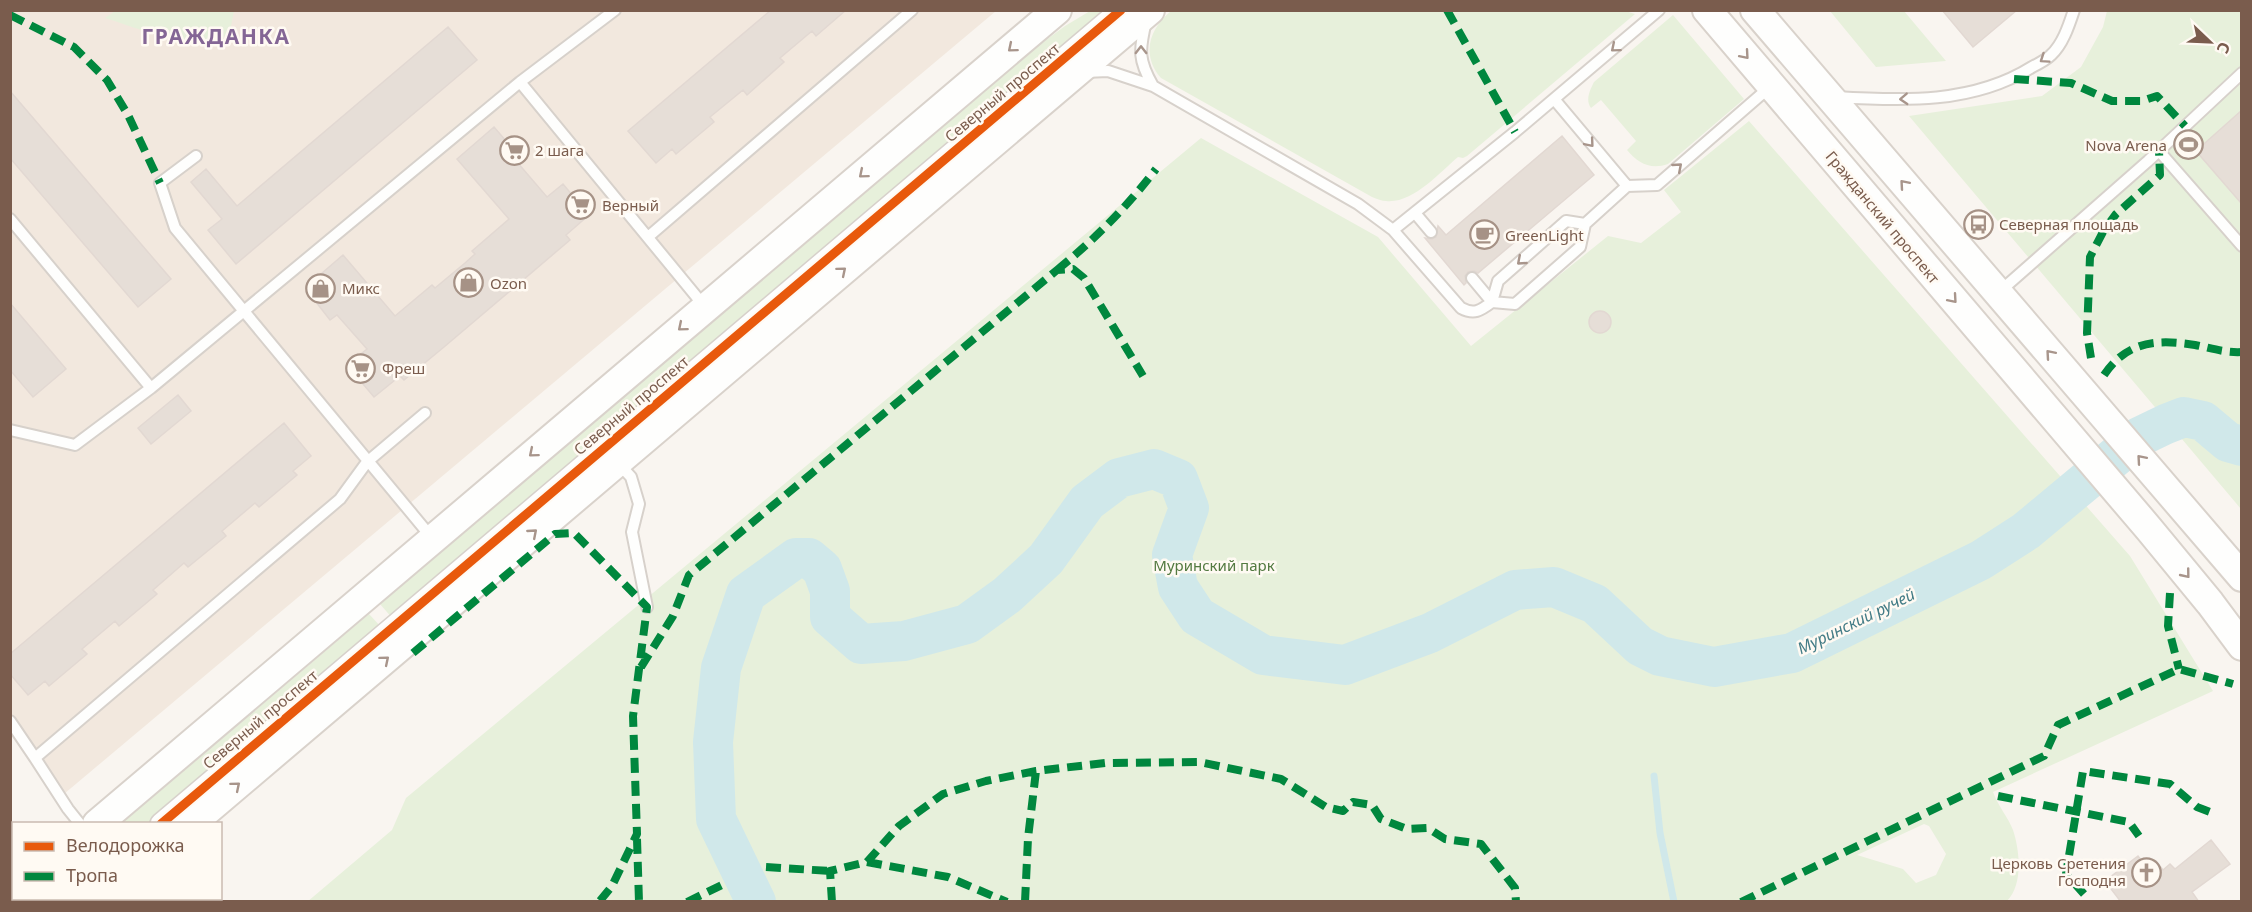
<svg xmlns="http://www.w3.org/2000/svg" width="2252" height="912" font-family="'Noto Sans',sans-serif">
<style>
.residential{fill:#f2e8de}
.green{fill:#e7f0db;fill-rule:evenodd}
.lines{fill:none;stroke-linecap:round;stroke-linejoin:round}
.stream{stroke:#d0e8ea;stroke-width:7}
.river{stroke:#d0e8ea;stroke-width:40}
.building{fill:#e6ded7;stroke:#e2d8d2;stroke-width:1.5}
.lane-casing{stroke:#d7d1cb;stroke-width:14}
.street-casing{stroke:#d7d1cb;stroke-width:24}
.secondary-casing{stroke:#d9d2cb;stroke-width:32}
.lane{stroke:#fefefd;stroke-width:10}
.street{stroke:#fefefd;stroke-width:21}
.secondary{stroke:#fefefd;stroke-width:28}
.quiet{stroke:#00873e;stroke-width:8;stroke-dasharray:15 8;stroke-linecap:butt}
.cycleway-casing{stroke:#fffaf3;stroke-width:13}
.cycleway{stroke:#e8590c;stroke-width:9}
.oneway{stroke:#a8958b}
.labels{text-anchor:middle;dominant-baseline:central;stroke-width:5;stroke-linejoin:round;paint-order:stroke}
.street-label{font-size:15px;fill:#7a5c4d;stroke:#fffaf3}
.poi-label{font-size:15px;fill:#7a5c4d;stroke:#fffaf3;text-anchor:start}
.park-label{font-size:15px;fill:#537a41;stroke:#fffaf3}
.water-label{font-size:16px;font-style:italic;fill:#437c86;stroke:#fffaf3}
.district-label{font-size:21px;font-weight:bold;letter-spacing:1.5px;fill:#846695;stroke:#fffaf3}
</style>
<rect width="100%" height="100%" fill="#f9f5f0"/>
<path class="residential" d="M10,11H996L58,799L11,729Z"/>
<path class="green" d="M1622,10L1635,14L1467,156L1463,158L1458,157C1440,172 1413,204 1386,201C1382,201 1377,199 1372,197L1161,78C1141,55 1149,29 1171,11Z
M115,11V10L234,11L229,36C189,51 144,30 105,18Z
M1090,11H1111L393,619L380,604L1042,43L1065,26Z
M1830,11H1904L1946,61L1876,67Z
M2107,11H2241V509L1909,116L2042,96L2081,67L2103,27Z
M1673,15L1744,99L1668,164C1650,170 1638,163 1627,150L1636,141L1601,100L1591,108C1585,100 1590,90 1594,82Z
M1749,121L2130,556L2213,691L1993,792C1998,806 2008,817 2013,830C2020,851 2023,885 2007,901L307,902L392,830L406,798L1201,138L1378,237L1471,346L1608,236L1641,243L1681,212L1664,190ZM1924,824L1929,826L1946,854L1936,875L1916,883L1903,869L1857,855Z
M369,614L382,628L152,823L121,824Z"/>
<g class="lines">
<path class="stream" d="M1654,776L1660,833L1674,902"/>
<path class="river" d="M756,902L716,819L713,742L721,668L746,594L796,558H809L822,569L830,591V617L861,644L904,641L967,624L1007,595L1046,559L1087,502L1119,478L1154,469L1178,479L1189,508L1172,555L1178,587L1197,616L1263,655L1345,665L1430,633L1515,590L1554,587L1595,604L1640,646L1660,656L1714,667L1792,653L1981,560L2026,531L2139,437L2166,424L2184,417L2203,421L2228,442L2242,446"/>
</g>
<path class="building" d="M771,10H846L816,36L812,31L780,58L784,62L747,95L743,90L710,117L714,122L676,154L672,149L656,163L628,131Z
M1942,10H2017L1973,47Z
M448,27L477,60L236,264L208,230L222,219L191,182L206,169L237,206Z
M10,91L171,279L138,307L10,158Z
M2241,111V203L2196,151Z
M494,127L506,141L508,138L523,156L517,162L547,197L563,184L589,215L566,235L570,240L444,347L404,380L400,376L374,397L347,365L367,349L337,315L330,320L316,302L318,300L307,286L343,255L395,316L432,285L435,288L465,263L475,254L472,251L509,219L457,159Z
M1562,136L1594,175L1478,273L1474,271L1468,272L1465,276L1466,283L1464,285L1425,238L1432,239L1436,237L1438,226L1446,235Z
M10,303L66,369L33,397L10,370Z
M1589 322a11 11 0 1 1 22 0a11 11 0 1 1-22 0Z
M178,395L191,411L151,444L138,428Z
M284,423L311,456L293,471L297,475L259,507L255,503L222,531L226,536L188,567L184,563L153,590L157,594L119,626L115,621L82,649L87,654L49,686L45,681L28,695L10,674V654Z
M2211,840L2230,864L2192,892L2199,902H2121L2105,881L2138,856L2147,868L2156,861L2163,870L2170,864L2175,869Z"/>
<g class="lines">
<defs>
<path id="lane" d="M1659,10L1515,132L1393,230L1461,308C1474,315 1480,311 1492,302L1515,304L1580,247L1585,224L1627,186L1657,185L1771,86
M1146,21C1139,50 1138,60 1153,86
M1085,72L1108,71L1153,86L1358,204L1393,230
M520,82L705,307
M1836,97C1903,101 1973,104 2032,67C2038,64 2046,60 2051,55C2063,44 2069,25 2074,10
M1554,99L1627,186
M2159,151L2242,246
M196,156L160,183L175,228L432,538
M1415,213L1431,232
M10,219L151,388
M648,237L912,10
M1472,278L1492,302L1498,281L1566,221L1585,224
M1998,293L2148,161L2242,73
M10,430L75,445L151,388L520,82L615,10
M619,464L631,477L639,504L632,532L647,607
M10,721L35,758
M80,824L68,809L35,758L340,499L367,462L425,413"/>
<path id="street" d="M161,824L1121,10
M69,902L72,898"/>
<path id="secondary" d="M1707,10L2149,529L2210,603L2242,646
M1755,10L2242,577
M97,824L1057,10
M191,824L1150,10
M10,896L14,894
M99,902L103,898"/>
</defs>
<use href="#lane" class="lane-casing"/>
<use href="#street" class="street-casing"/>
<use href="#secondary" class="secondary-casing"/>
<use href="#lane" class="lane"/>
<use href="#street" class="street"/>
<use href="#secondary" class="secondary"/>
<path class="quiet" d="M1447,10L1515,132
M10,15L74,47L107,80L128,115L160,183
M2014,79L2071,83L2112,101H2142L2157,96L2185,126
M1057,270C1094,240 1127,207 1156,169
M2091,358L2087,333L2090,257L2104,230L2116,214L2160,175L2159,151
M2104,375C2127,341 2156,339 2195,345C2211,348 2225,353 2242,352
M2170,593L2168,626L2179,669
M413,653L555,534L574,533L647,607L633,716L637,834L612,886L599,902
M641,667L673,616L689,575L1057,270L1073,269L1084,278L1143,376
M1998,796L2129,822L2139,836
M637,839L639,902
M867,862L948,877L1007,902
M766,867L830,871
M2084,894L2066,874L2083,771L2170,784L2197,807L2215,814
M687,902L726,883
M832,902L830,871L867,862L899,826L943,794L986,781L1036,771L1105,763L1199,762L1281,779L1326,807L1343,811L1353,802L1372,805L1381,819L1407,829L1428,828L1445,839L1481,844L1515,888L1516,902
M1025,902L1028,838L1036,771
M1741,902L2044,756L2058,725L2179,669L2233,684"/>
<defs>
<path id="cycleway" d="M161,824L1121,10"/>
</defs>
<use href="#cycleway" class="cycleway-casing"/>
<use href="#cycleway" class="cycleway"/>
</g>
<defs><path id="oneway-chevron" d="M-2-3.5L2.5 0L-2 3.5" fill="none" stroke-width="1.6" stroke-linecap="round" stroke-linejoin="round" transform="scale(1.5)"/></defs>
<g class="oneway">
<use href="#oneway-chevron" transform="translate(1012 48) rotate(140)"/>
<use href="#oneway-chevron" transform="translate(1615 48) rotate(140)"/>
<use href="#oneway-chevron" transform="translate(1141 50) rotate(-90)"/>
<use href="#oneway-chevron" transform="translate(1745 55) rotate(49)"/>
<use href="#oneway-chevron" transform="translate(2044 59) rotate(146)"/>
<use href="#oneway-chevron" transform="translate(1904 99) rotate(177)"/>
<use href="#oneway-chevron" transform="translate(1590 143) rotate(50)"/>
<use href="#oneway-chevron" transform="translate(1678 167) rotate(-41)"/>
<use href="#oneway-chevron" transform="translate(863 174) rotate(140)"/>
<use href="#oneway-chevron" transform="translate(1904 184) rotate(-131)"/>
<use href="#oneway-chevron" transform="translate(1521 261) rotate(139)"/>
<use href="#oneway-chevron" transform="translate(842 271) rotate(-40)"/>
<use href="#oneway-chevron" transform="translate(1953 299) rotate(49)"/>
<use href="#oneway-chevron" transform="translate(682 327) rotate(140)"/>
<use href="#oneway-chevron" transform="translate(2050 354) rotate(-131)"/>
<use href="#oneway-chevron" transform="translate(533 453) rotate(140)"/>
<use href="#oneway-chevron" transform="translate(2141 459) rotate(-131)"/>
<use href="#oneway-chevron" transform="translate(533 533) rotate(-41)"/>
<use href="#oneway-chevron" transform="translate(2186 574) rotate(51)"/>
<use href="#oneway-chevron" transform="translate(385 660) rotate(-40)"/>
<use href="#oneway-chevron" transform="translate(236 786) rotate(-40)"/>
</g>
<defs>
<symbol id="stadium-ring" viewBox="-11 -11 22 22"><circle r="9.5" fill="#fffaf3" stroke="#a69286" stroke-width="1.5"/><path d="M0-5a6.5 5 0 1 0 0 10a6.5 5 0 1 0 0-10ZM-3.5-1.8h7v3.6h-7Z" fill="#a69286"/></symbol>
<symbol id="supermarket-ring" viewBox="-11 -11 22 22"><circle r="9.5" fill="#fffaf3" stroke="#a69286" stroke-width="1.5"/><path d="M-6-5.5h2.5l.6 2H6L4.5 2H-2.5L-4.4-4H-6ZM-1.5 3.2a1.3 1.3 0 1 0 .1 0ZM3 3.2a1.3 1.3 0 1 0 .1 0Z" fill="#a69286"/></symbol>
<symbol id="bus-ring" viewBox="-11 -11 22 22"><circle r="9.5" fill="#fffaf3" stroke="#a69286" stroke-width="1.5"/><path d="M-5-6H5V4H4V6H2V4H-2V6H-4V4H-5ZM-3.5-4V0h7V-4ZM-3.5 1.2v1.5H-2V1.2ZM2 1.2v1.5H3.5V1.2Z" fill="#a69286"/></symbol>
<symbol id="cafe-ring" viewBox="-11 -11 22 22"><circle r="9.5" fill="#fffaf3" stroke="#a69286" stroke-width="1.5"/><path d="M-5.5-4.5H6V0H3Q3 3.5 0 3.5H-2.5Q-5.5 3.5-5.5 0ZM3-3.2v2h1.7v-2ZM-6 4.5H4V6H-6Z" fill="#a69286"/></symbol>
<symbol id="shop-ring" viewBox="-11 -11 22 22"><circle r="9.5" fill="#fffaf3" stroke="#a69286" stroke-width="1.5"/><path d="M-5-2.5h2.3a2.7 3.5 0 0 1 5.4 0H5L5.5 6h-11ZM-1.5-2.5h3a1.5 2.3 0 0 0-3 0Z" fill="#a69286"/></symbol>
<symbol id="church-ring" viewBox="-11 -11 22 22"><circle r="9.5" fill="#fffaf3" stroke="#a69286" stroke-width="1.5"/><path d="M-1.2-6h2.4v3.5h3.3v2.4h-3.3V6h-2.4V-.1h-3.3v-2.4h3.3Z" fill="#a69286"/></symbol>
</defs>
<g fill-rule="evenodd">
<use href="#stadium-ring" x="2172" y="128" width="33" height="33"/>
<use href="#supermarket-ring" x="498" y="134" width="33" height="33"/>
<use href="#supermarket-ring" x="564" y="188" width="33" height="33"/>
<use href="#bus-ring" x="1962" y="208" width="33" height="33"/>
<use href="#cafe-ring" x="1468" y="218" width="33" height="33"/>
<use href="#shop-ring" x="452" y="266" width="33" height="33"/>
<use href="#shop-ring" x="304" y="272" width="33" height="33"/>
<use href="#supermarket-ring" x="344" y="352" width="33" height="33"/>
<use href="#church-ring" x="2130" y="856" width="33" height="33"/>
</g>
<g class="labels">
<g class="street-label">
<text transform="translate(1002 92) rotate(-40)">Северный проспект</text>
<text transform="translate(1883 217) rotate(50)">Гражданский проспект</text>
<text transform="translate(631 405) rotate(-40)">Северный проспект</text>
<text transform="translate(260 719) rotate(-40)">Северный проспект</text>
</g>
<g class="poi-label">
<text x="2167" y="145" text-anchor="end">Nova Arena</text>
<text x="535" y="150">2 шага</text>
<text x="602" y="205">Верный</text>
<text x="1999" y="224">Северная площадь</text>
<text x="1505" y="235">GreenLight</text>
<text x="490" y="283">Ozon</text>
<text x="342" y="288">Микс</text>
<text x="382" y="368">Фреш</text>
<text x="2126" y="863" text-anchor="end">Церковь Сретения<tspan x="2126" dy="17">Господня</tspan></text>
</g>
<g class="park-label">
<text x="1214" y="565">Муринский парк</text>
</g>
<g class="water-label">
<text transform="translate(1856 621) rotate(-26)">Муринский ручей</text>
</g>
<g class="district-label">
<text x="216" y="36">ГРАЖДАНКА</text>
</g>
</g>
<rect width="2252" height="912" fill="none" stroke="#7a5c4d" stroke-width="24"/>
<rect x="12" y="822" width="210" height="78" fill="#fffaf3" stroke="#cabbb1" stroke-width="1.5"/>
<rect x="24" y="842" width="30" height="9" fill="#e8590c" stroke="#cabbb1" stroke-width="1.5"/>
<text x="66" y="852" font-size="18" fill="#7a5c4d">Велодорожка</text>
<rect x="24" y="872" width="30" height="9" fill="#00873e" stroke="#cabbb1" stroke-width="1.5"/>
<text x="66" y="882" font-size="18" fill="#7a5c4d">Тропа</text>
<g transform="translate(2210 42) rotate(113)" stroke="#fffaf3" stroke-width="4.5" paint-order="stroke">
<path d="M0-4.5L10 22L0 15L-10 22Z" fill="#7a5c4d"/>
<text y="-9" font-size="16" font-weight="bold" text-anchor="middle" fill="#7a5c4d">С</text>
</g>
</svg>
